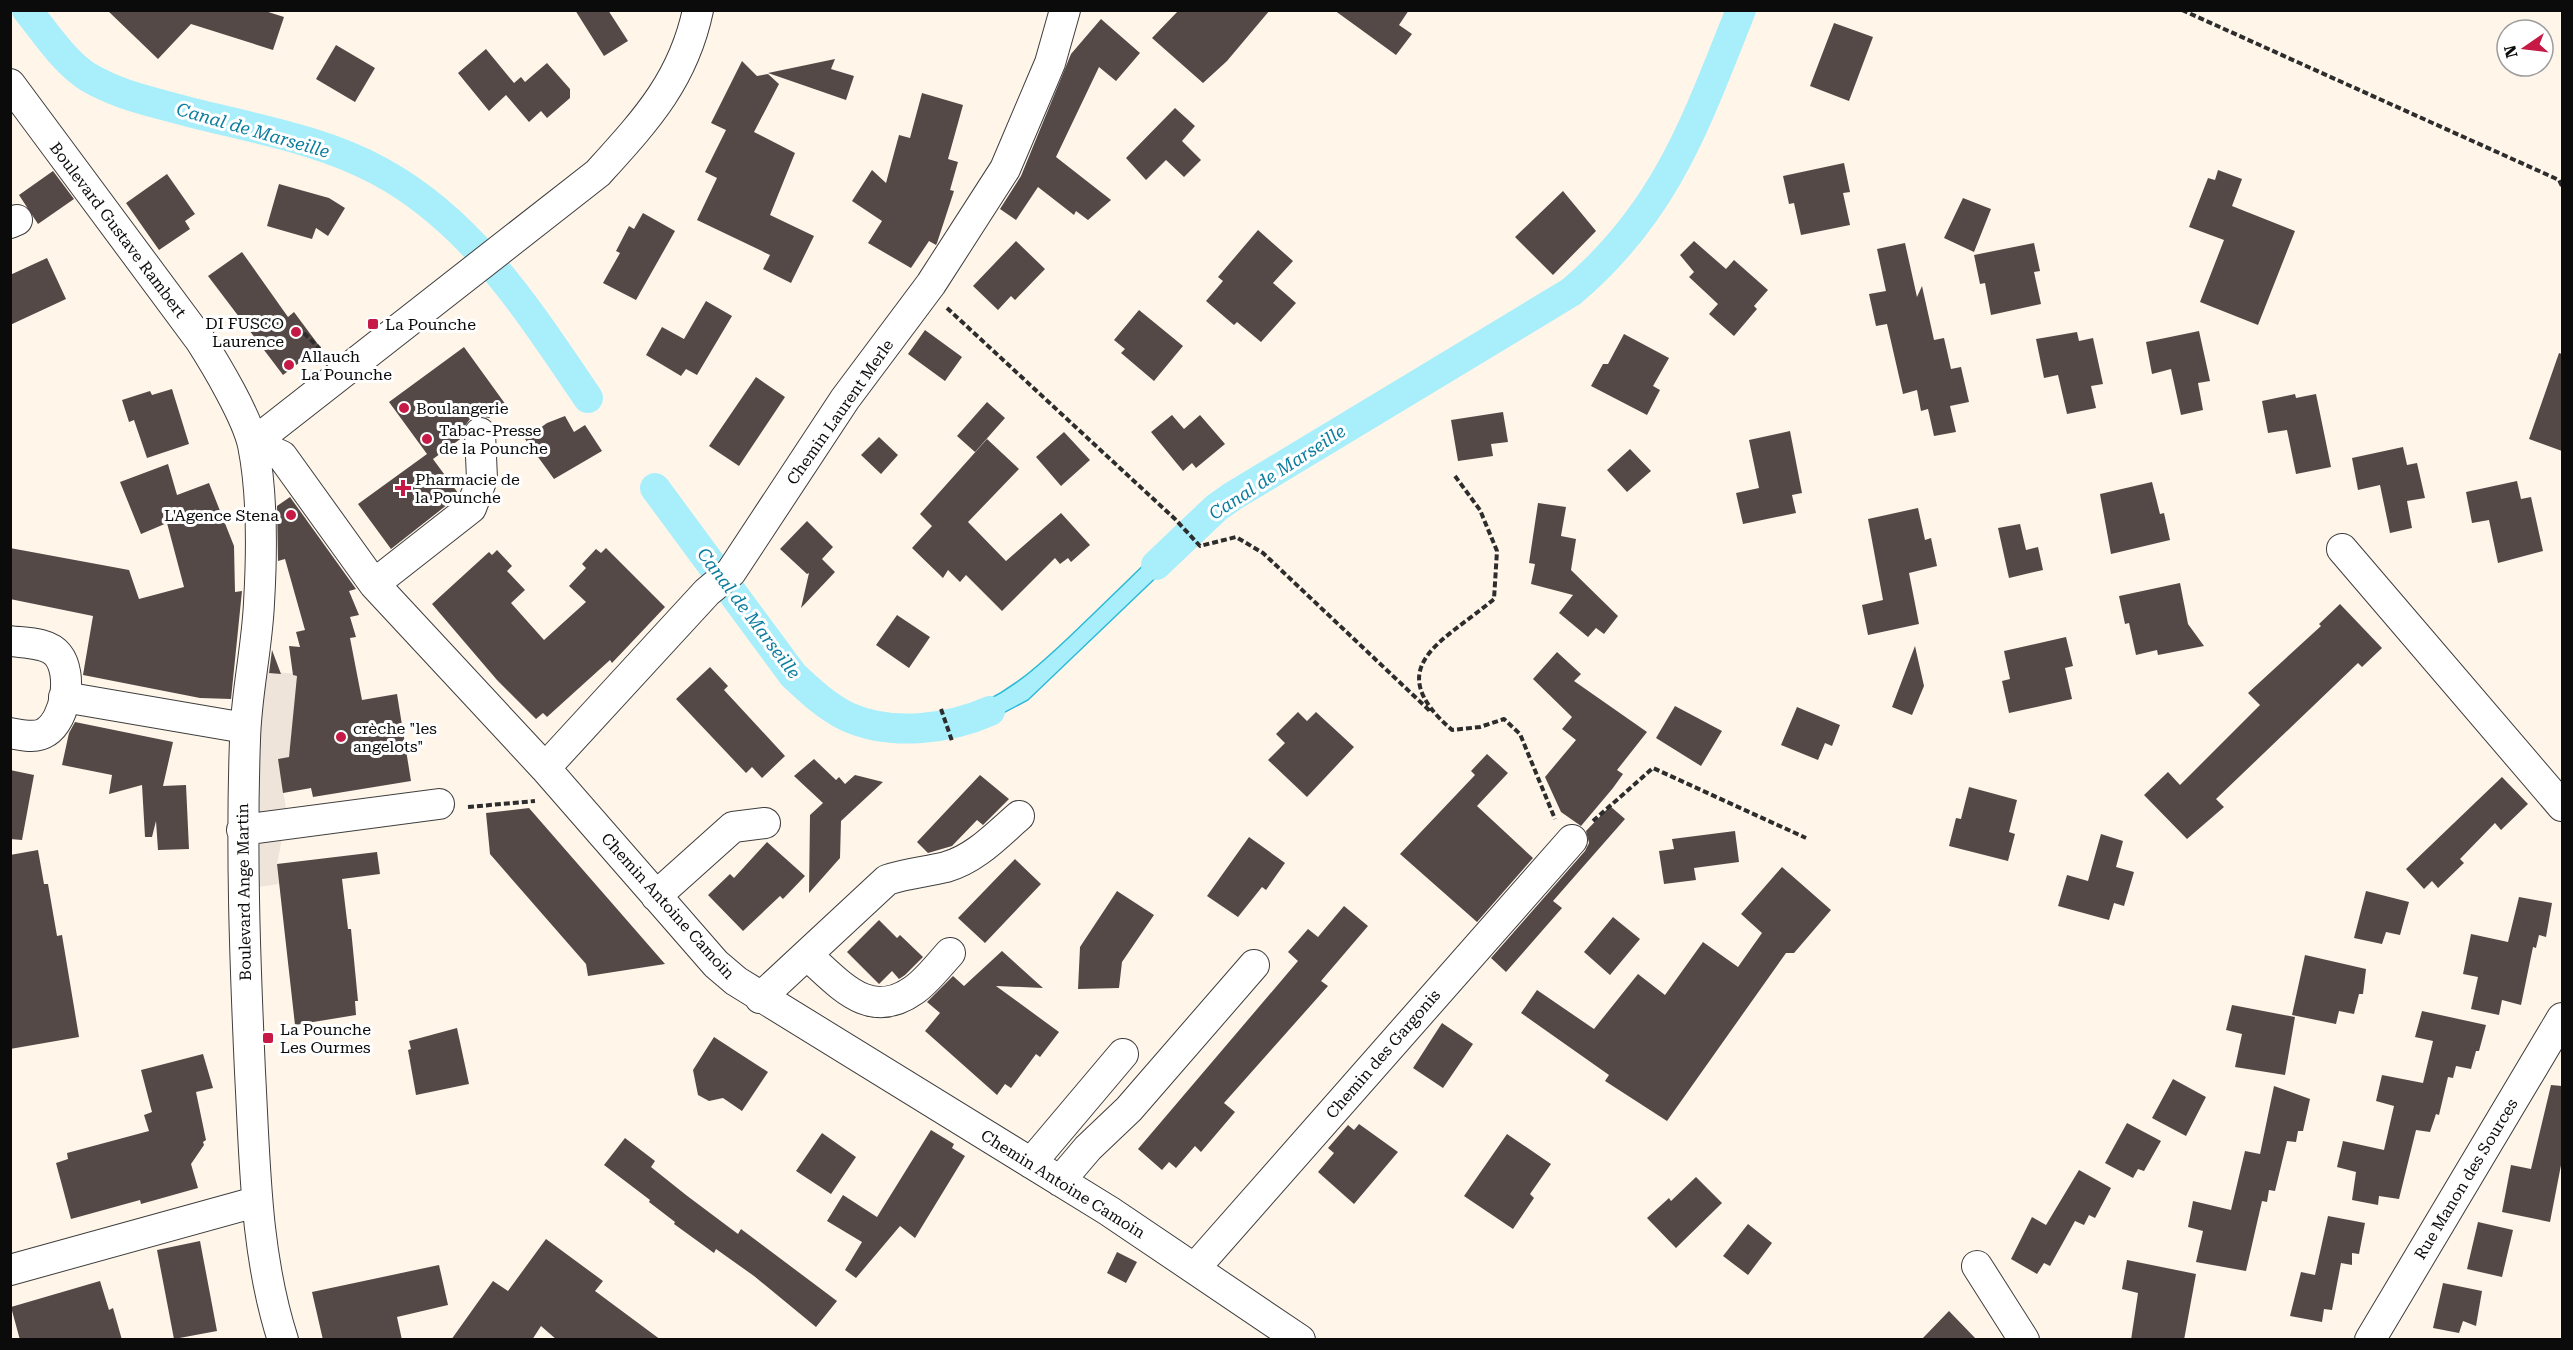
<svg xmlns="http://www.w3.org/2000/svg" width="2573" height="1350" font-family="'Roboto Serif',serif">
<style>
.plaza{fill:#efe4d9}
.water{fill:#a9eefb;stroke:#2ab9d8;stroke-width:1.5}
.lines{fill:none;stroke-linecap:round;stroke-linejoin:round}
.canal{stroke:#a9eefb;stroke-width:30}
.building{fill:#554947}
.minor-casing{stroke:#3e3e3e;stroke-width:32}
.path{stroke:#2d2d2d;stroke-width:4;stroke-dasharray:6 3;stroke-linecap:butt}
.minor{stroke:#fff;stroke-width:30}
.poi-dot{fill:#c61946;stroke:#fff;stroke-width:2}
.labels{text-anchor:middle;dominant-baseline:central;stroke-width:6;stroke-linejoin:round;paint-order:stroke}
.street-label{font-size:16px;fill:#0b0b0b;stroke:#fff}
.poi-label{font-size:16px;fill:#0b0b0b;stroke:#fff;text-anchor:start}
.water-label{font-size:18px;font-style:italic;fill:#0b7e9f;stroke:#fff}
</style>
<rect width="100%" height="100%" fill="#fff6e9"/>
<path class="plaza" d="M264,671L298,674L289,757L278,759L287,814L277,864L279,884L259,887V733Z"/>
<path class="water" d="M1178,531L1190,545L1028,700L973,729L955,733L950,715C1008,699 1046,659 1089,618C1119,589 1149,560 1178,531Z"/>
<g class="lines">
<path class="canal" d="M27,10C45,32 64,62 88,77C115,93 144,100 174,108C243,127 318,137 381,172C474,223 530,313 588,398
M655,488L793,675C810,691 827,707 848,717C891,736 947,730 990,711
M1156,565L1216,508L1233,496L1571,292C1666,212 1696,122 1741,10"/>
</g>
<path class="building" d="M107,10H262L284,17L273,50L191,24L158,59Z
M575,10H608L628,41L604,56Z
M1179,10H1270L1227,61L1203,83L1152,38Z
M1334,10H1409L1399,25L1412,34L1396,55Z
M1101,19L1140,53L1116,81L1099,67L1056,157L1111,200L1088,220L1076,211L1074,215L1038,187L1016,220L1000,209L1021,176L1071,54Z
M1834,23L1873,37L1849,101L1810,86Z
M336,45L375,68L355,102L316,79Z
M486,49L514,83L521,77L525,82L547,63L570,89V98L547,118L541,111L529,122L506,95L489,111L458,73Z
M835,59L831,69L854,76L846,100L768,73Z
M742,61L757,76L768,74L779,84L754,132L795,153L770,215L814,236L791,283L763,269L770,255L697,220L717,178L705,172L726,130L711,123Z
M922,93L963,105L948,159L958,162L950,190L954,191L937,243L936,245L929,241L911,268L868,243L882,221L852,201L872,170L886,183L899,135L910,138Z
M1175,108L1195,126L1182,141L1201,160L1184,177L1166,160L1146,180L1126,158Z
M1844,163L1850,192L1843,193L1850,225L1801,235L1794,203L1789,204L1783,176Z
M2218,170L2242,179L2232,206L2295,231L2258,325L2200,302L2224,240L2189,227L2208,178L2215,180Z
M53,171L74,199L38,224L19,195Z
M167,174L195,214L185,221L190,229L159,250L126,203Z
M279,184L329,198L345,208L328,236L316,228L312,239L267,226Z
M1563,191L1596,231L1553,275L1515,237Z
M1963,198L1991,209L1974,252L1944,238Z
M643,213L675,231L636,300L603,283L620,253L616,251L629,226L634,229Z
M1258,230L1293,261L1273,283L1296,303L1261,342L1237,322L1234,325L1206,301L1223,281L1218,277Z
M1016,241L1045,269L1015,300L1011,296L998,310L973,286Z
M1694,241L1726,269L1734,260L1768,290L1754,306L1757,309L1734,336L1709,314L1718,304L1689,277L1694,272L1680,255Z
M1905,243L1917,297L1922,286L1934,340L1944,338L1951,369L1961,367L1969,402L1950,406L1956,432L1934,436L1928,409L1921,411L1917,390L1903,394L1887,324L1876,326L1869,294L1886,291L1877,249Z
M2034,243L2040,271L2034,272L2041,304L1991,315L1985,283L1980,284L1974,255Z
M242,252L288,317L294,312L320,347L283,375L208,276Z
M47,258L66,299L10,325V275Z
M706,301L732,316L697,375L686,369L681,376L646,355L662,327L684,339Z
M1139,310L1183,346L1154,381L1121,353L1125,349L1114,340Z
M925,330L962,357L945,381L908,354Z
M2199,331L2210,381L2198,383L2203,410L2181,415L2171,369L2152,374L2146,342Z
M2077,332L2079,341L2093,338L2103,384L2091,386L2096,408L2067,414L2058,375L2044,378L2036,339Z
M1624,334L1669,358L1653,386L1660,390L1647,415L1591,386L1603,364H1608Z
M464,347L506,405L489,418L480,416L470,419L465,426L463,437L433,459L458,493L457,497L391,549L358,504L427,454L389,402Z
M2559,353L2562,354V451L2529,439Z
M756,377L785,397L739,466L709,446Z
M172,389L189,444L147,458L134,420L129,422L122,400L150,391L152,395Z
M2295,394L2296,398L2316,394L2331,467L2296,474L2287,430L2268,433L2262,401Z
M987,402L1005,418L975,452L957,436Z
M1503,412L1508,442L1491,444L1493,456L1458,461L1451,420Z
M1172,415L1184,429L1200,415L1225,444L1196,468L1192,463L1183,471L1151,432Z
M565,416L574,432L585,425L602,451L554,479L525,439L547,423Z
M1790,431L1802,493L1792,495L1796,513L1743,524L1736,493L1759,488L1749,440Z
M1064,432L1090,460L1061,486L1036,457Z
M879,437L898,455L881,474L861,455Z
M987,439L1019,469L968,522L1006,561L1061,513L1090,545L1071,562L1068,558L1060,564L1055,558L1002,611L966,575L960,582L948,570L943,578L912,548L932,526L920,514Z
M2403,447L2407,465L2417,463L2425,498L2407,501L2412,528L2390,533L2380,485L2358,490L2352,458Z
M1630,449L1651,471L1627,492L1607,470Z
M168,464L177,495L209,483L234,546L235,592L242,591L231,699L200,698L83,675L93,616L10,599V548L129,570L139,599L184,587L167,523L141,534L120,482Z
M2517,481L2521,499L2531,497L2543,551L2498,563L2489,520L2472,523L2466,492Z
M2152,482L2160,514L2164,513L2170,540L2111,554L2100,494Z
M290,497L356,589L349,591L359,615L350,617L356,637L350,638L362,700L397,694L411,781L313,797L311,788L283,793L278,759L289,757L297,676L293,675L289,646L300,647L296,632L305,630L285,559L278,561L277,506Z
M1538,503L1566,507L1561,536L1576,539L1571,570L1618,616L1604,634L1596,628L1588,637L1559,613L1573,595L1531,584L1535,564L1529,563Z
M1918,508L1925,540L1931,538L1937,566L1909,573L1919,624L1868,635L1862,605L1883,600L1868,519Z
M807,521L833,547L822,559L835,572L801,608L809,573L807,574L780,549Z
M2020,524L2026,550L2038,547L2043,570L2009,578L1998,528Z
M606,548L665,607L612,663L610,660L547,717L543,713L536,719L497,680L432,604L489,552L492,555L497,550L512,566L507,571L525,590L511,603L544,640L586,602L569,586L586,568L582,564L596,549L601,553Z
M2180,583L2188,624L2204,646L2158,655L2157,650L2136,655L2129,623L2125,624L2119,596Z
M2340,604L2382,648L2362,667L2358,663L2216,799L2224,807L2187,839L2144,795L2168,772L2180,785L2260,705L2248,693L2321,626L2319,624Z
M897,615L930,637L909,668L876,645Z
M2066,637L2073,666L2065,668L2072,699L2009,713L2002,681L2010,679L2004,651Z
M1915,646L1924,686L1912,715L1892,707Z
M272,650L281,674L269,673Z
M1557,652L1581,674L1574,681L1647,732L1617,770L1623,774L1613,788L1581,826L1561,812L1545,777L1576,740L1562,729L1572,717L1533,679Z
M710,667L728,686L724,690L785,756L762,778L752,767L746,773L676,699Z
M1675,706L1722,731L1701,766L1656,738Z
M1797,707L1840,725L1832,746L1825,743L1818,760L1781,745Z
M1298,712L1307,721L1316,712L1354,747L1307,797L1268,760L1285,743L1276,734Z
M75,722L173,742L163,786L186,785L189,849L158,850L156,821L152,837H145L142,785L109,794L112,775L62,765L69,733Z
M1487,754L1508,773L1477,806L1533,858L1477,922L1400,854L1475,775L1471,771Z
M814,759L836,780L839,777L845,784L855,775L883,782L841,821L840,858L809,893L810,815L823,803L794,776Z
M10,770L34,775L22,840L10,839Z
M980,775L1009,799L983,825L977,820L952,846L928,853L917,842Z
M2502,777L2528,804L2501,830L2495,823L2460,859L2464,863L2438,888L2432,881L2424,889L2406,869Z
M1969,787L2017,800L2009,832L2015,834L2008,861L1949,846L1956,818L1961,819Z
M1610,806L1625,819L1553,901L1562,908L1506,972L1491,958L1585,851L1589,843L1586,831Z
M529,808L665,964L588,976L586,964L490,854L486,813Z
M1735,831L1739,862L1694,868L1696,880L1664,884L1659,851L1674,849L1672,839Z
M2101,834L2123,841L2116,867L2134,872L2124,906L2114,903L2109,920L2058,906L2067,875L2088,881Z
M1249,837L1285,863L1266,890L1262,887L1238,917L1207,896Z
M767,842L805,876L783,899L780,896L743,931L708,895L730,874L734,878Z
M38,850L44,884H48L57,936L62,935L79,1037L10,1049V855Z
M377,852L380,874L342,879L348,929H351L358,1001H355L356,1015L295,1025L277,864Z
M1015,859L1041,884L985,943L958,918Z
M1782,867L1831,910L1794,953H1786L1667,1121L1605,1081L1609,1075L1521,1013L1537,990L1594,1029L1638,974L1665,995L1703,942L1738,967L1762,933L1741,914Z
M1117,891L1154,915L1122,962L1119,988L1078,989L1080,947Z
M2366,891L2409,902L2400,935L2386,932L2382,944L2354,938Z
M2519,897L2552,903L2546,937L2539,935L2536,948L2533,947L2521,1005L2502,1000L2499,1015L2471,1009L2478,977L2463,974L2471,934L2508,942Z
M1344,906L1368,926L1321,981L1328,986L1224,1103L1235,1112L1201,1152L1195,1146L1176,1168L1169,1162L1162,1170L1138,1149L1298,961L1288,952L1308,929L1318,937Z
M1613,917L1640,939L1610,975L1584,952Z
M879,920L897,938L900,935L923,957L905,975L899,979L892,971L879,984L847,952Z
M1002,951L1043,988L996,986L1059,1032L1040,1057L1036,1054L1011,1088L1005,1084L997,1095L925,1031L940,1013L927,1002L953,976L964,986Z
M2305,955L2366,969L2363,994H2359L2354,1014L2339,1011L2336,1024L2292,1015Z
M2232,1005L2295,1017L2285,1075L2235,1067L2242,1034L2226,1030Z
M2422,1011L2486,1025L2479,1051H2476L2471,1069L2456,1066L2453,1078L2448,1077L2439,1115L2436,1114L2430,1132L2416,1130L2399,1199L2379,1196L2378,1205L2352,1200L2356,1172L2337,1167L2343,1141L2384,1150L2394,1106L2376,1101L2382,1075L2423,1083L2433,1041L2415,1037Z
M1442,1023L1473,1044L1443,1088L1413,1068Z
M457,1028L469,1084L416,1095L408,1050L411,1049L409,1041Z
M714,1037L768,1072L742,1111L723,1098L709,1101L698,1095L693,1070Z
M203,1054L213,1088L196,1092L206,1140L203,1142L204,1145L191,1164L198,1188L141,1204L140,1200L71,1219L56,1163L68,1159L67,1153L149,1131L144,1115L152,1112L141,1070Z
M2173,1079L2206,1097L2186,1136L2152,1118Z
M2551,1085L2562,1086V1160L2550,1222L2502,1212L2511,1165L2531,1169Z
M2274,1086L2310,1099L2303,1131H2298L2296,1142L2287,1141L2275,1191L2269,1190L2267,1202L2262,1201L2246,1271L2196,1262L2203,1231L2188,1227L2193,1201L2231,1210L2245,1151L2260,1154Z
M2127,1123L2161,1141L2144,1171L2138,1169L2133,1178L2105,1163Z
M1359,1124L1398,1152L1354,1204L1318,1172L1334,1153L1328,1148L1348,1125L1354,1130Z
M931,1130L954,1144L952,1148L965,1156L915,1238L900,1226L856,1278L845,1270L862,1242L827,1221L843,1195L877,1217Z
M822,1133L856,1157L831,1194L796,1171Z
M1507,1134L1551,1164L1530,1194L1534,1198L1513,1229L1464,1196Z
M625,1138L655,1161L651,1167L686,1195L738,1234L741,1229L837,1301L816,1327L754,1276L716,1249L714,1253L674,1224L675,1222L649,1202L650,1200L604,1165Z
M2079,1170L2111,1188L2095,1218L2089,1215L2084,1225L2075,1221L2050,1266L2044,1263L2037,1274L2011,1259L2032,1217L2046,1225Z
M1696,1177L1722,1203L1676,1248L1647,1218L1669,1198L1671,1201Z
M2328,1216L2365,1223L2359,1254L2352,1253V1265L2341,1263L2332,1310L2324,1309L2322,1322L2290,1316L2301,1272L2315,1275Z
M2478,1222L2513,1230L2502,1277L2467,1269Z
M1748,1224L1772,1243L1748,1275L1723,1256Z
M546,1239L603,1281L595,1291L661,1340H557L541,1326L532,1340H451L493,1281L508,1291Z
M200,1241L217,1331L174,1339L157,1250Z
M1117,1252L1137,1262L1126,1283L1107,1273Z
M2127,1260L2196,1274L2184,1340H2131L2138,1293L2122,1289Z
M439,1265L448,1305L397,1317L402,1340H323L312,1292Z
M100,1281L109,1310L113,1308L122,1340H20L11,1307Z
M2443,1283L2482,1291L2476,1326L2463,1321L2459,1333L2433,1328Z
M1949,1311L1977,1340H1921Z"/>
<g class="lines">
<defs>
<path id="minor" d="M10,84L200,340C216,365 247,417 253,445C263,495 262,552 259,603C257,649 246,694 245,740C241,851 245,961 250,1072C255,1162 255,1253 283,1340
M10,223L17,220
M253,443L282,456L374,584L545,768L716,964L736,981L1109,1211L1300,1340
M253,443L598,173C645,121 683,81 698,10
M2342,549L2562,806
M374,584L471,508L482,479L480,433
M10,641C25,643 48,642 58,655C73,674 66,719 46,732C36,739 22,735 10,733
M64,697L245,728
M545,768L707,592L731,572L845,399L931,284L1005,169L1050,63L1065,10
M242,830L439,804
M656,896L733,827L765,823
M807,955C840,984 869,1022 914,990C927,981 939,965 950,953
M760,998L887,880C907,873 926,872 946,867C975,859 997,835 1019,816
M1031,1163L1123,1054
M1060,1181L1088,1148L1129,1109L1254,965
M1977,1266L2024,1340
M1195,1268L1572,840
M10,1270L256,1202
M2370,1340L2562,1018"/>
</defs>
<use href="#minor" class="minor-casing"/>
<path class="path" d="M2182,10L2559,180L2562,186
M947,308L1175,519L1200,546L1236,537L1263,553L1430,711
M304,333L319,348L320,354
M1455,476L1480,510L1497,551L1494,599C1445,641 1378,666 1452,730L1480,727L1504,719L1520,734L1555,819
M941,709L952,741
M468,807L535,801
M1593,821L1653,768L1806,838"/>
<use href="#minor" class="minor"/>
</g>
<g class="poi-dot">
<rect x="367" y="318" width="12" height="12" rx="3"/>
<circle cx="296" cy="332" r="6"/>
<circle cx="289" cy="365" r="6"/>
<circle cx="404" cy="408" r="6"/>
<circle cx="427" cy="439" r="6"/>
<path d="M400 479h6v6h6v6h-6v6h-6v-6h-6v-6h6z"/>
<circle cx="291" cy="515" r="6"/>
<circle cx="341" cy="737" r="6"/>
<rect x="262" y="1032" width="12" height="12" rx="3"/>
</g>
<g class="labels">
<g class="street-label">
<text transform="translate(118 230) rotate(53)">Boulevard Gustave Rambert</text>
<text transform="translate(840 412) rotate(-55)">Chemin Laurent Merle</text>
<text transform="translate(244 892) rotate(-91)">Boulevard Ange Martin</text>
<text transform="translate(668 906) rotate(48)">Chemin Antoine Camoin</text>
<text transform="translate(1383 1054) rotate(-49)">Chemin des Gargonis</text>
<text transform="translate(2466 1179) rotate(-59)">Rue Manon des Sources</text>
<text transform="translate(1063 1184) rotate(32)">Chemin Antoine Camoin</text>
</g>
<g class="poi-label">
<text x="284" y="323" text-anchor="end">DI FUSCO<tspan x="284" dy="18">Laurence</tspan></text>
<text x="385" y="324">La Pounche</text>
<text x="301" y="356">Allauch<tspan x="301" dy="18">La Pounche</tspan></text>
<text x="416" y="408">Boulangerie</text>
<text x="439" y="430">Tabac-Presse<tspan x="439" dy="18">de la Pounche</tspan></text>
<text x="415" y="479">Pharmacie de<tspan x="415" dy="18">la Pounche</tspan></text>
<text x="279" y="515" text-anchor="end">L'Agence Stena</text>
<text x="353" y="728">crèche "les<tspan x="353" dy="18">angelots"</tspan></text>
<text x="280" y="1029">La Pounche<tspan x="280" dy="18">Les Ourmes</tspan></text>
</g>
<g class="water-label">
<text transform="translate(253 130) rotate(16)">Canal de Marseille</text>
<text transform="translate(1277 472) rotate(-33)">Canal de Marseille</text>
<text transform="translate(749 613) rotate(53)">Canal de Marseille</text>
</g>
</g>
<rect width="2573" height="1350" fill="none" stroke="#0b0b0b" stroke-width="24"/>
<g transform="translate(2525 48) rotate(256)"><circle r="28" fill="#ffffff" stroke="#9d9d9d" stroke-width="1.5"/>
<path d="M0-4.5L10 22L0 15L-10 22Z" fill="#c61946"/>
<text y="-9" font-size="16" font-weight="bold" text-anchor="middle" fill="#0b0b0b">N</text>
</g>
</svg>
